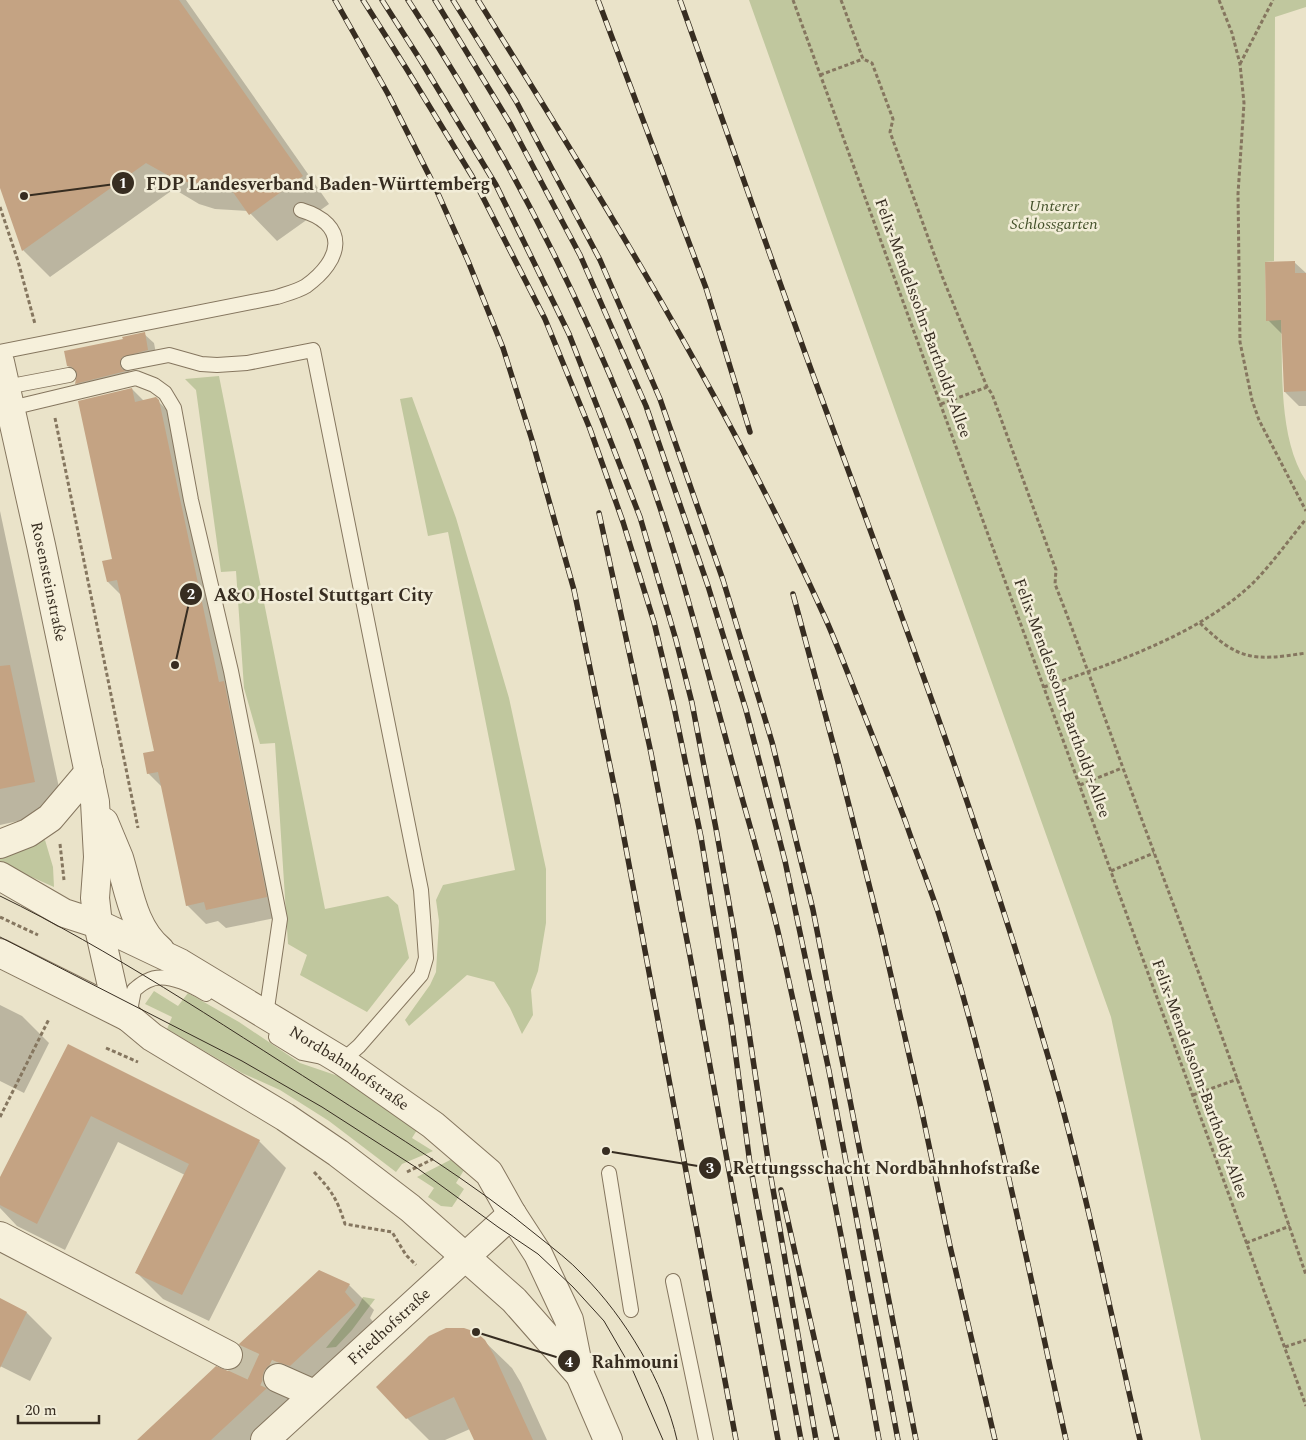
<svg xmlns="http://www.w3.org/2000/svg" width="1306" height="1440" font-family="Spectral,serif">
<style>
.green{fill:#c0c79e}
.shadow{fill:#0003}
.building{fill:#c4a383}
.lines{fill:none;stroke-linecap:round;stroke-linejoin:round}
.minor-tunnel{stroke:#c6bfa7;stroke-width:28;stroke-dasharray:28 14;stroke-linecap:butt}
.service-casing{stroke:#85765f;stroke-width:16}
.minor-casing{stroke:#85765f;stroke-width:30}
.tertiary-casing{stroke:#85765f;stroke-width:30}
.path{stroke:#85765f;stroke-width:3;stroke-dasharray:4 2.5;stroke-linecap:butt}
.service{stroke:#f6f0db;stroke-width:14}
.minor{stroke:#f6f0db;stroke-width:28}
.tertiary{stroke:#f6f0db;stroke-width:28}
.tram{stroke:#372d21;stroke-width:1}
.rail-casing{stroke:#372d21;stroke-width:5.5}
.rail{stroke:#f2edd8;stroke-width:4;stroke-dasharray:11;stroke-linecap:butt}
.labels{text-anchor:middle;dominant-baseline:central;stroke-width:5;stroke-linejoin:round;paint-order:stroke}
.park-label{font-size:16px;font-style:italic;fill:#44512a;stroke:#f2edd8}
.street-label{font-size:16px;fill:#372d21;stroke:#f2edd8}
.leader{fill:none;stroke:#372d21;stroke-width:2}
.callout-dot{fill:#372d21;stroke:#f2edd8;stroke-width:2}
.mark-label{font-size:15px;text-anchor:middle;font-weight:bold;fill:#fff}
.callout-label{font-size:18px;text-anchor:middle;font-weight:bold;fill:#372d21;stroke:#f2edd8;stroke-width:5;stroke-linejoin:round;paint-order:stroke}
</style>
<rect width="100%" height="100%" fill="#eae3c9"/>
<path class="green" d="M749,0H1306V7L1275,17L1274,261L1265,262L1266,320H1281C1283,370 1278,438 1306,481V1440H1201L1111,1017Z
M219,376L325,909L388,896L398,905L409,958L367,1012L300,975L307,955L288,944L275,743L260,744L244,688L236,571L221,572L196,390L185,379Z
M412,397L456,518L509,698L546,869V923L538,971L531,990L533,1015L522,1034L510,1008L494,982L467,975L409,1026L405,1020L430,985L436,972L439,921L436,900L443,885L515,870L448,532L428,536L400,399Z
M45,840L53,867L54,887L0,863V852L30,846Z
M154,991L178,1006L188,993L239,1022L300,1063L341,1077L417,1130L412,1138L433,1151L402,1164L396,1172L329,1121L280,1090L242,1073L167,1029L172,1017L145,1004Z
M454,1158L464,1170L456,1183L464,1189L452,1207L441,1206L428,1197L434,1188L417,1177Z
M363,1297L375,1299L352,1330L336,1347L326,1348L358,1307Z"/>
<path class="shadow" d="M0,0H186L329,204L277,241L248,211L215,209L199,204L174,189L50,277L23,250L0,185Z
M1294,262L1306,273V406H1299L1285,392L1282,334L1268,320Z
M144,334L154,343L157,359L131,366L128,376L85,392L76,383L78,375L68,366L124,340Z
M132,389L144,401L156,399L177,420L285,916L226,928L218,921L206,924L187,905L162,787L148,773L155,752L121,595L108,582L104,562L114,560Z
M0,511L64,811L0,825Z
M0,1005L22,1016L49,1043L24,1093L0,1081Z
M68,1046L259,1141L286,1168L209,1321L163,1299L136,1272L185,1175L118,1142L65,1250L17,1226L0,1208V1180Z
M349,1285L374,1310L370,1318L380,1330L289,1397L287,1405L263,1440H139L228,1372L237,1369Z
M0,1299L27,1313L52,1338L30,1381L0,1366Z
M484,1341L512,1368L521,1383L547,1440H475L470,1429L445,1440H429L407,1418Z"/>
<path class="building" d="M0,0H179L303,176L249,215L228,185L187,182L171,177L146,163L22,251L0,188Z
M1295,261V273H1306V391L1284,392L1281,320L1266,321L1265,262Z
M145,332L148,350L122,357L120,365L122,369L126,371L75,384L77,373L72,367L67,366L64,351L123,339L122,337Z
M132,388L135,402L156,397L159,400L219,682L224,681L267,897L206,910L204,902L186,906L158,772L147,774L143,753L154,751L117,580L107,582L102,561L112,559L78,401Z
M10,665L35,782L0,789V666Z
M68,1044L260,1140L182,1295L135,1273L189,1164L91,1116L37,1224L0,1205V1177Z
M319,1270L350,1284L345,1292L356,1305L290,1366L277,1362L268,1366L264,1371L262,1379L267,1388L211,1440H137L216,1366L228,1371L237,1368L242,1362L244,1355L239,1344Z
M0,1298L27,1312L0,1368Z
M446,1328H464L476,1332L485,1340L494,1355L533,1440H474L454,1397L406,1419L376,1387L429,1336Z"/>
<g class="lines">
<path class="minor-tunnel" d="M228,1355L278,1378"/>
<defs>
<path id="service" d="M0,352L277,297C286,294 298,291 306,286C342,260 350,225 301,210
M128,363L169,355L201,364L217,365L247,363L313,350L421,890L426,958L421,975L359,1046L342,1061L302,1053L276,1037
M6,387L69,375
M11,408L136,378L154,385L165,393L174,408L191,500L231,671L280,919L266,1015
M129,1016L134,990C138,987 142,983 147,981C165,971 191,985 206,994
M609,1173L631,1310
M673,1281L706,1440"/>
<g id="minor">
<path d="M0,844L28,833L50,818L89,772"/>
<path d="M0,876L64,913L98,924"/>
<path d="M0,953L128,1017"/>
<path d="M0,1236L228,1355"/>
<path d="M278,1378L314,1394"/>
<path id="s1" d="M265,1440L512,1214"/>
</g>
<g id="tertiary">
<path id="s2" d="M0,362L41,545L95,802L98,857L95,898L98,924L114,995L128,1017L152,1037L285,1117L338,1153L410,1208L514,1300L580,1375"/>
<path d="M104,822C109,834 114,846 119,858C129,890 133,928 160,950"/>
<path id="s3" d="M98,924L180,963L342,1061L433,1125L489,1173L512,1214L538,1254L569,1320L580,1375L608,1440"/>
</g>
</defs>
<use href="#service" class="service-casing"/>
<use href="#minor" class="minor-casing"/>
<use href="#tertiary" class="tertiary-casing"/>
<path class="path" d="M793,0L1306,1406
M841,0L863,59L872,63L893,119L890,132L942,276L987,387L992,394L1056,570L1055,584C1089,671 1119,759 1152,847C1205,989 1257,1131 1306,1275
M1219,0L1232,33L1240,64L1244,103L1238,194L1240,342L1252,400L1259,420L1306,511
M1240,64L1273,0
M820,75L863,59
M0,207L18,261L35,324
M941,404L987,387
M55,418L138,828
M1200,623C1239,661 1253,661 1306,653
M1044,687C1114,663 1198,635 1252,584C1272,564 1288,541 1306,519
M1080,785L1122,768
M60,844L64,880
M1111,871L1154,853
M0,917L38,935
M106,1048L138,1062
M1193,1095L1238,1079
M0,1117L49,1019
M314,1172C332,1191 337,1199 345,1224L392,1232L406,1255L416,1265
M407,1172L433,1159
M1246,1243L1290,1226
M1285,1347L1306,1340"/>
<use href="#service" class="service"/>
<use href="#minor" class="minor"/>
<use href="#tertiary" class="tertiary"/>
<path class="tram" d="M0,896C111,950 218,1022 322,1088C396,1136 471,1181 539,1237C554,1249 570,1261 583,1275C625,1317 664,1382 677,1440
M0,937L242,1061L322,1107L417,1168L498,1227L538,1254L573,1287L604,1321L633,1371L663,1440"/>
<defs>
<path id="rail" d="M335,0L388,94L436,189L468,261L503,348L532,440L574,590L617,800L736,1440
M363,0L406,68L472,176L545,319L590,429L623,522L654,622L674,707L701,837L732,1027L750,1164L801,1440
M382,0L421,61L496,185L569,334L640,517L676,640L692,703L717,834L734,932L768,1160L816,1440
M408,0C494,131 567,269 626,414C669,520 697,632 727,743C744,808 764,871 779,936C787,971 794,1006 802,1041C830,1173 855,1307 879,1440
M435,0L511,125L580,255L646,406L708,586L746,710L785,861L829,1071L898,1440
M453,0L516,101L600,260L660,399L723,580L772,742L813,910L916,1440
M478,0C602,198 725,398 822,611C832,632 840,654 849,676C868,725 888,774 906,823C916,853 928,882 938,912C993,1085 1027,1263 1066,1440
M598,0L706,288L750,432
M680,0C727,131 772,263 820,394C903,618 986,841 1052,1070C1087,1192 1111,1317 1140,1440
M599,513L651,753L690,956L778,1440
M793,594L838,762L882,936L922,1112L950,1246L995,1440
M781,1190L837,1440"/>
</defs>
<use href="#rail" class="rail-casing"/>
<use href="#rail" class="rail"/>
</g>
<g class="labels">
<g class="park-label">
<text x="1054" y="206">Unterer<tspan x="1054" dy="18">Schlossgarten</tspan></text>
</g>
<g class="street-label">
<text transform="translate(923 318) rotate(70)">Felix-Mendelssohn-Bartholdy-Allee</text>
<text stroke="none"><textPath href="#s2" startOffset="225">Rosensteinstraße</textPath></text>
<text transform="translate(1062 698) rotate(70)">Felix-Mendelssohn-Bartholdy-Allee</text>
<text stroke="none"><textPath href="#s3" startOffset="290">Nordbahnhofstraße</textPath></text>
<text transform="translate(1200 1079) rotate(70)">Felix-Mendelssohn-Bartholdy-Allee</text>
<text stroke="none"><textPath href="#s1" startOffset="168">Friedhofstraße</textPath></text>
</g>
</g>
<path class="leader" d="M24 196L123 183M175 665L191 594M606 1151L710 1168M476 1332L569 1361"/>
<g class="callout-dot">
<circle cx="24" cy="196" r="5"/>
<circle cx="175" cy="665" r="5"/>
<circle cx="606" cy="1151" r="5"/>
<circle cx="476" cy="1332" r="5"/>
<circle cx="123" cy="183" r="12"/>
<circle cx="191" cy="594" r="12"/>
<circle cx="710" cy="1168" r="12"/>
<circle cx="569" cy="1361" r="12"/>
</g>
<g class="mark-label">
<text x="123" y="188">1</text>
<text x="191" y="599">2</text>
<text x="710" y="1173">3</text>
<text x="569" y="1367">4</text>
</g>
<g class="callout-label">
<text x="318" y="190">FDP Landesverband Baden-Württemberg</text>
<text x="323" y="601">A&amp;O Hostel Stuttgart City</text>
<text x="886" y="1174">Rettungsschacht Nordbahnhofstraße</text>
<text x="635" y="1368">Rahmouni</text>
</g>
<path d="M18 1415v8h81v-8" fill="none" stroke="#372d21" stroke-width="2.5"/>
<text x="25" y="1415" font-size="15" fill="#372d21" stroke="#f2edd8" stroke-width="4" paint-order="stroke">20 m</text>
</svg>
